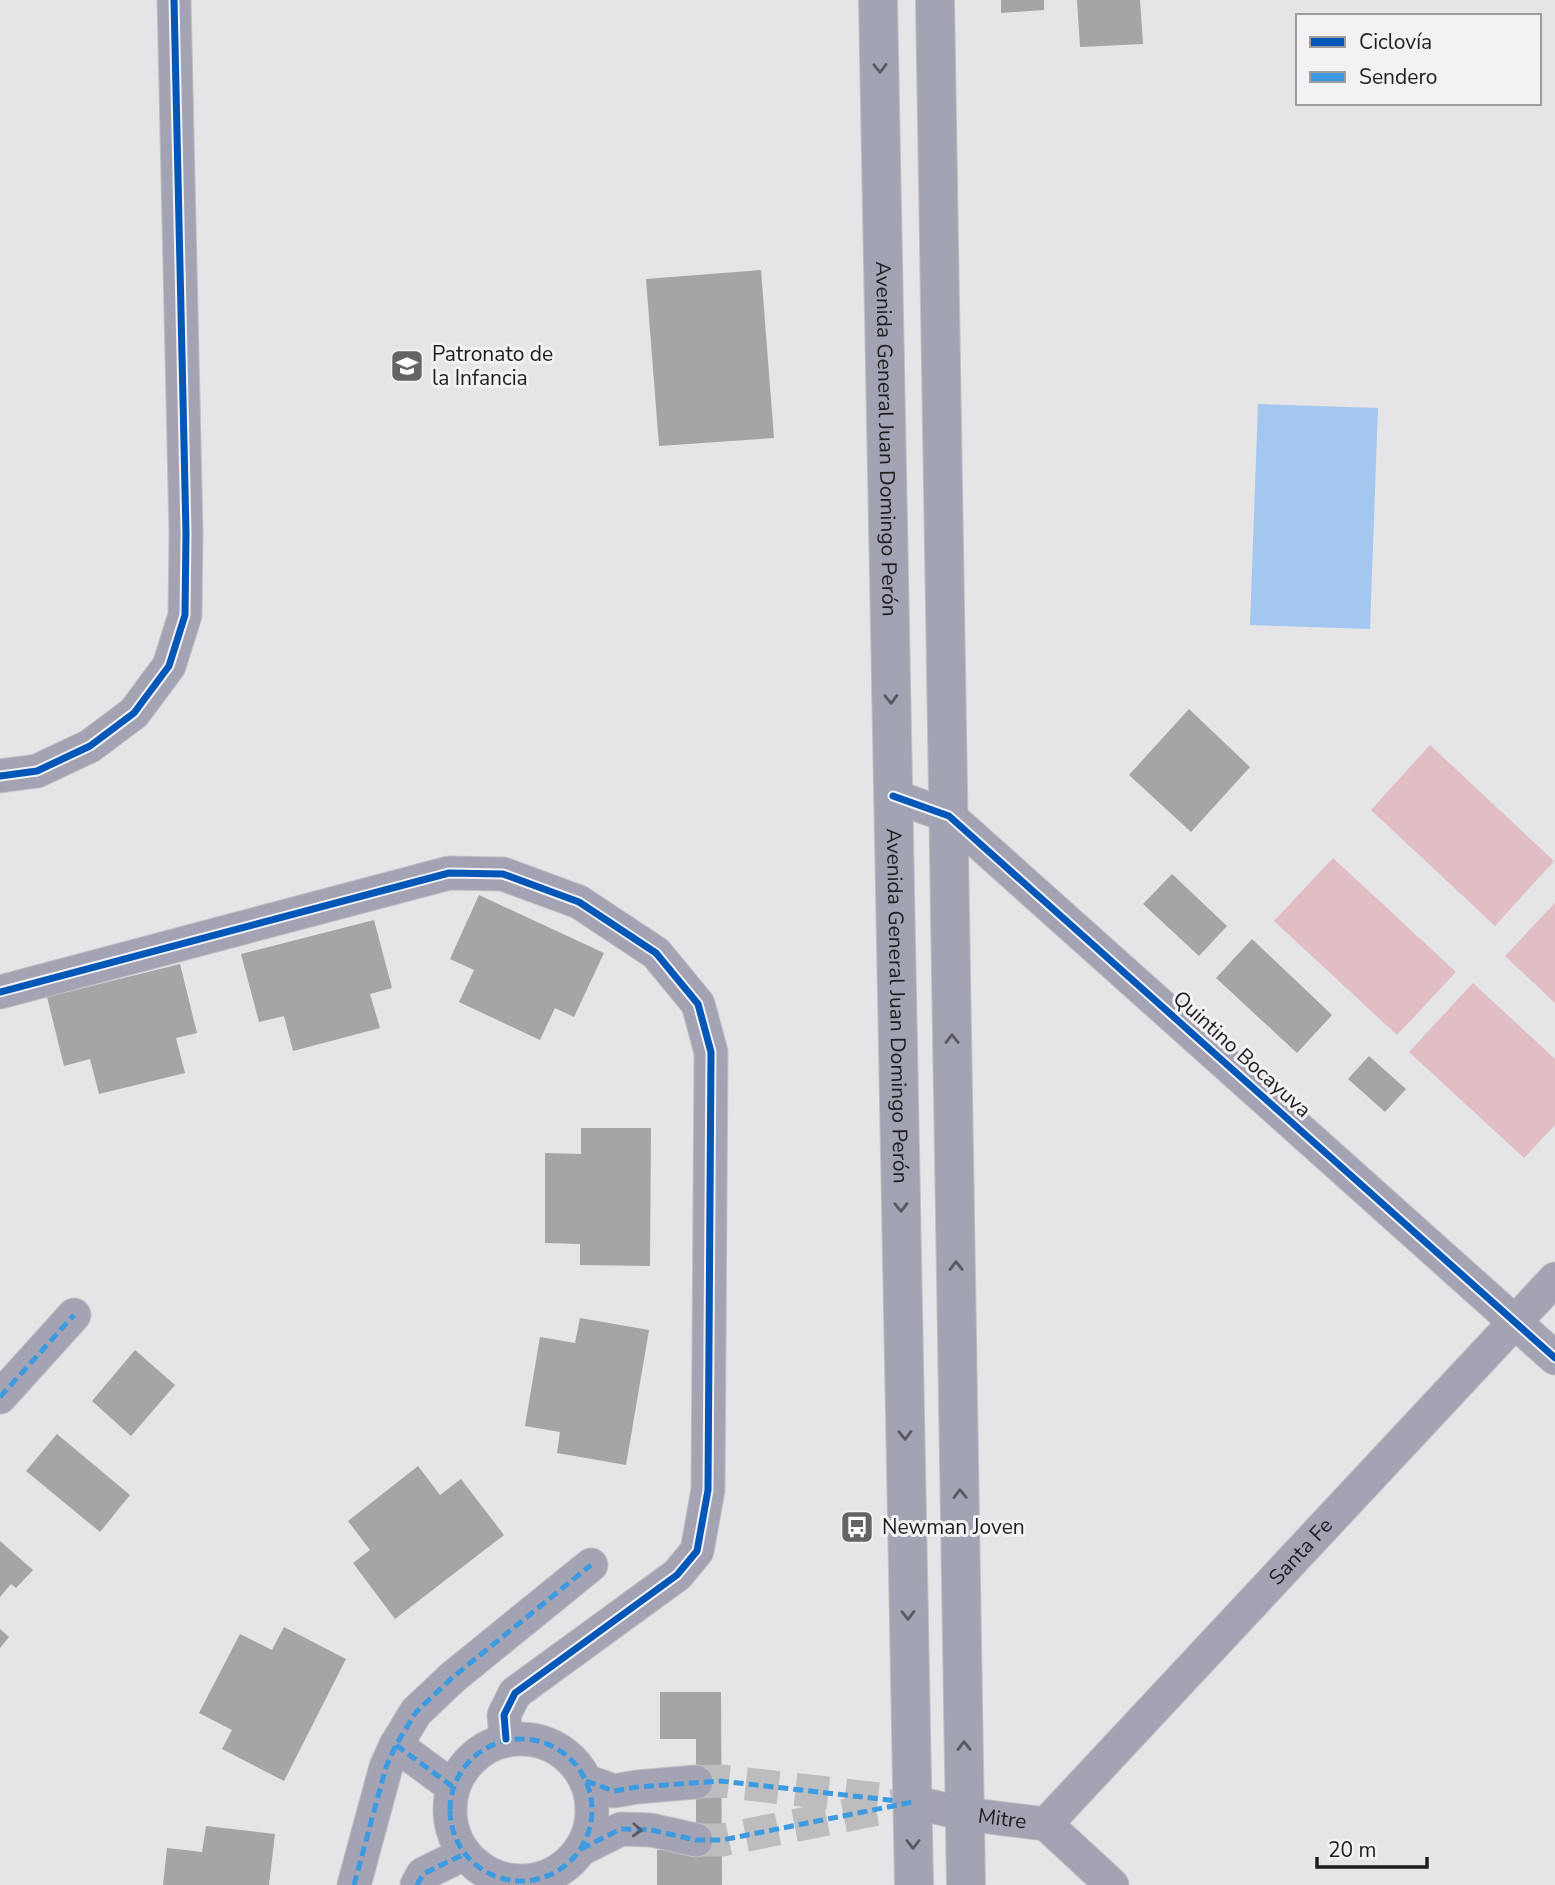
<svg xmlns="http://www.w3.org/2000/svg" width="1555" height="1885" font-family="'Nunito Sans',sans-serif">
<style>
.green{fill:#e0bec4}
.water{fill:#a4c7ef}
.building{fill:#a6a4a6}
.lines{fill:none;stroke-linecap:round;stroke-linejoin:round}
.minor-tunnel{stroke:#bdbcbe;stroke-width:33;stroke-dasharray:33 17;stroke-linecap:butt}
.minor-casing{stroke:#c1c0c2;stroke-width:35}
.secondary-casing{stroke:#c1c0c2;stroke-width:40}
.minor{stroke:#a3a3b4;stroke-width:33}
.secondary{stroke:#a2a3b3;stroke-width:38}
.quiet{stroke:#3c9be0;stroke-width:5;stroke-dasharray:10 5;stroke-linecap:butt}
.cycleway-casing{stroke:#f3f1f4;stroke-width:11}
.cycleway{stroke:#0057b8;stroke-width:7}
.oneway{stroke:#595962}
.oneway2{stroke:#5a5962}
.labels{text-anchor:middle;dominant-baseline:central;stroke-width:6;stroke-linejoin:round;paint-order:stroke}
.poi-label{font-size:21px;fill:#1e1d1f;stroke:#f3f1f4;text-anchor:start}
.street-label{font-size:21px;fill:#1e1d1f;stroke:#f3f1f4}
</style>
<rect width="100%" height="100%" fill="#e5e4e6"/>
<path class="green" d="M1430,745L1554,861L1495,926L1371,810Z
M1333,858L1456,972L1397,1035L1274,921Z
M1555,903V1003L1505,956Z
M1473,983L1555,1059V1125L1524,1158L1409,1052Z"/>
<path class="water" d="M1258,404L1378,408L1370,629L1250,625Z"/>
<path class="building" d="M1001,0H1044V10L1001,13Z
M1077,0H1140L1143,44L1080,47Z
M761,270L774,438L659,446L646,279Z
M1189,709L1250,767L1191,832L1129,775Z
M1172,874L1227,926L1199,956L1143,904Z
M479,895L604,953L574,1017L555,1008L540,1040L459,1002L474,970L450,959Z
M374,920L392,988L370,994L380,1028L293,1051L284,1016L259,1022L241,954Z
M1252,939L1332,1015L1297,1053L1216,978Z
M180,964L197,1033L176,1038L185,1073L99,1094L90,1059L64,1066L47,997Z
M1369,1056L1406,1089L1385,1112L1348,1079Z
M581,1128H651L650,1266L580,1265V1244L545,1243V1153L581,1154Z
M580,1318L649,1330L626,1465L557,1453L560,1432L525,1426L540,1337L575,1343Z
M135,1350L175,1385L131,1436L92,1401Z
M57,1434L130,1495L100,1532L26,1471Z
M418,1466L440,1495L461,1479L504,1535L395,1619L353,1563L370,1550L348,1521Z
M0,1541L33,1570L16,1588L11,1584L0,1597Z
M284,1627L346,1659L284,1781L222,1749L232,1730L199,1713L240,1634L272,1650Z
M0,1629L9,1637L0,1648Z
M660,1692H721L722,1885H657V1850L696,1849V1739H660Z
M206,1826L275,1834L269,1885H163L167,1848L202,1852Z"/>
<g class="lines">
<path class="minor-tunnel" d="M696,1782L721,1781L880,1799
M696,1840H722L913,1802"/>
<defs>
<g id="minor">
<path d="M0,776L37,771L90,746L134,713L169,666L185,615L186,533L174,0"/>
<path d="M893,796L949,816L1555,1358"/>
<path d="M0,992L449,873L503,874L579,902L656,953L698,1004L711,1052L708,1490L697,1551L677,1575L515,1693L504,1715L506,1739"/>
<path d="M0,1397L74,1315"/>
<circle cx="521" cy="1810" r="71"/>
<path d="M396,1745L453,1787"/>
<path d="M586,1781L614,1791L637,1787L696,1782"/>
<path id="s1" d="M913,1802L965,1814L1046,1824L1112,1885"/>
<path id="s2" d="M1046,1824L1555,1279"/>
<path d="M581,1849L621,1829L651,1830L696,1840"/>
<path d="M354,1885L386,1767L396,1745L416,1712L453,1677L591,1565"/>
<path d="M417,1885L423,1874L464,1854"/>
</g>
<g id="secondary">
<path id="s3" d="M878,0L914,1885"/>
<path d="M935,0L966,1885"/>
</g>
</defs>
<use href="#minor" class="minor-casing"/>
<use href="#secondary" class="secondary-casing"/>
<use href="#minor" class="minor"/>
<use href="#secondary" class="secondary"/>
<path class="quiet" d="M0,1397L74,1315
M450 1810a71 71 0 1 1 142 0a71 71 0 1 1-142 0Z
M396,1745L453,1787
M586,1781L614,1791L637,1787L721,1781L898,1801
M581,1849L621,1829L651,1830L696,1840H722L913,1802
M354,1885L386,1767L396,1745L416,1712L453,1677L591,1565
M417,1885L423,1874L464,1854"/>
<defs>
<path id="cycleway" d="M0,776L37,771L90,746L134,713L169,666L185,615L186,533L174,0
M893,796L949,816L1555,1358
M0,992L449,873L503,874L579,902L656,953L698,1004L711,1052L708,1490L697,1551L677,1575L515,1693L504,1715L506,1739"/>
</defs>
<use href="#cycleway" class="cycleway-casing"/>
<use href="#cycleway" class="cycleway"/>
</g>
<defs><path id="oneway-chevron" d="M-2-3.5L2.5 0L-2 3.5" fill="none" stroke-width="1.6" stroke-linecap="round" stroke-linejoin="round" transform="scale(1.75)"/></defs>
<g class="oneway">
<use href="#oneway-chevron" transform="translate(880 68) rotate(89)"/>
<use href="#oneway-chevron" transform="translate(891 699) rotate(89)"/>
<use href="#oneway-chevron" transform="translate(952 1039) rotate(-91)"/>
<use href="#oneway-chevron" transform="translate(901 1207) rotate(89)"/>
<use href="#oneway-chevron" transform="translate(956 1266) rotate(-91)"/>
<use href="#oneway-chevron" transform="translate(905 1435) rotate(89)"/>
<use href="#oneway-chevron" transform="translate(960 1494) rotate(-91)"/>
<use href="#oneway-chevron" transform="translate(908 1615) rotate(89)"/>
<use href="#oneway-chevron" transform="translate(964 1746) rotate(-91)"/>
<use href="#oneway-chevron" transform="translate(913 1844) rotate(90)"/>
</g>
<use class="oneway2" href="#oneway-chevron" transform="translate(637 1830) rotate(3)"/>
<defs>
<symbol id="school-square" viewBox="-11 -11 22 22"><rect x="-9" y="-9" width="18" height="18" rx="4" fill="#646365" stroke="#f3f1f4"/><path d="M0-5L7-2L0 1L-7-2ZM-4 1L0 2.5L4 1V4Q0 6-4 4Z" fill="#fff"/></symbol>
<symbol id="bus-square" viewBox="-11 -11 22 22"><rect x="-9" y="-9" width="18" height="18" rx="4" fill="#646365" stroke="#f3f1f4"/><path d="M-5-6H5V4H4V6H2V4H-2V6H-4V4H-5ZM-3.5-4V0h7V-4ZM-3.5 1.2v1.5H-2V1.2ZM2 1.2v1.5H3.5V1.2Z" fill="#fff"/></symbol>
</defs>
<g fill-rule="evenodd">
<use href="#school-square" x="388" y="347" width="38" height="38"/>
<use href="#bus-square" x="838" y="1508" width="38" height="38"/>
</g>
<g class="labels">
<g class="poi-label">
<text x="432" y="354">Patronato de<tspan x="432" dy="24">la Infancia</tspan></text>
<text x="882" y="1527">Newman Joven</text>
</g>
<g class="street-label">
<text stroke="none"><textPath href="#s3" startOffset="439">Avenida General Juan Domingo Perón</textPath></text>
<text stroke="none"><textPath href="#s3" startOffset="1006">Avenida General Juan Domingo Perón</textPath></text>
<text transform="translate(1242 1054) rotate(42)">Quintino Bocayuva</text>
<text stroke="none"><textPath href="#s2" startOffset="373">Santa Fe</textPath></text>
<text stroke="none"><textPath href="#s1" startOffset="91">Mitre</textPath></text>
</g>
</g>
<rect x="1296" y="14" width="245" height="91" fill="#f3f1f4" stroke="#9e9c9f" stroke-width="2"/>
<rect x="1310" y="37" width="35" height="10" fill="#0057b8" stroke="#9e9c9f" stroke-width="2"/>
<text x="1359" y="49" font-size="21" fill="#1e1d1f">Ciclovía</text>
<rect x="1310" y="72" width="35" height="10" fill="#3c9be0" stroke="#9e9c9f" stroke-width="2"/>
<text x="1359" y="84" font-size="21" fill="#1e1d1f">Sendero</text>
<path d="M1317 1857v10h110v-10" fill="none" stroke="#1e1d1f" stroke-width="3.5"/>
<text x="1328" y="1857" font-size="21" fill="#1e1d1f" stroke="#f3f1f4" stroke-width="5" paint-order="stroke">20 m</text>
</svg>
